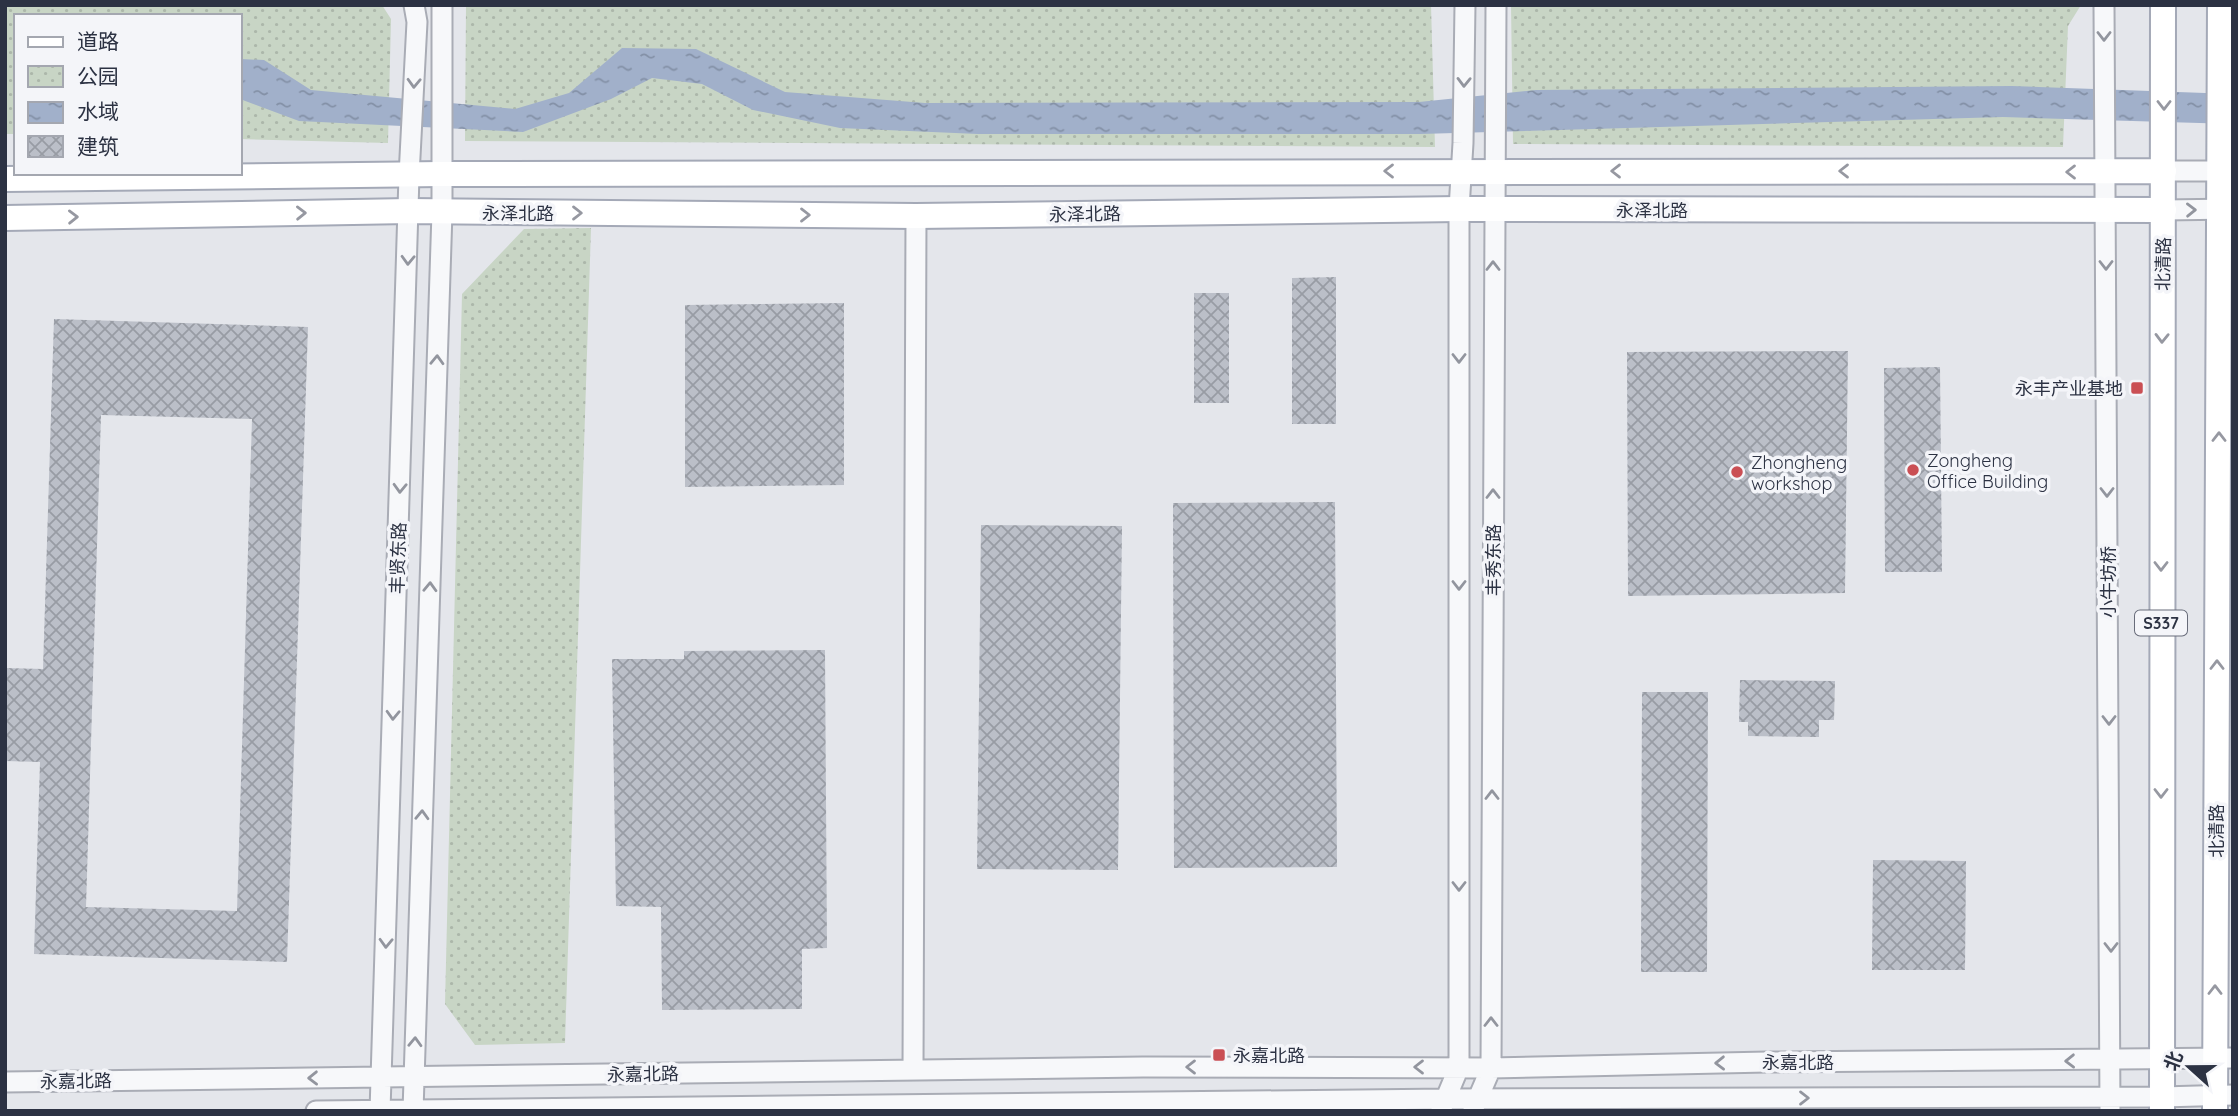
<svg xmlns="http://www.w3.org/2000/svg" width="2238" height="1116" font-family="Quicksand,'Noto Sans SC',sans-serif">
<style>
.park{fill:url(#park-dots)}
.water{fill:url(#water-ripples)}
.building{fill:url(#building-cross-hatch);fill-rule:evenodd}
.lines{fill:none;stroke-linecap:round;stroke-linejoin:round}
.minor-casing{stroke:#a9acb5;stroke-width:23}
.major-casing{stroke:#a4a9b7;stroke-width:28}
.minor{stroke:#f7f8fa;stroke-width:19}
.major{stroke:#fff;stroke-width:24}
.oneway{stroke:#92959e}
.oneway2{stroke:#9698a1}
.poi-dot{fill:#ca4f54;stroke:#f4f5f9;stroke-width:2.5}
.labels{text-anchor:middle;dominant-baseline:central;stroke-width:7;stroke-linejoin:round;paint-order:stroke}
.shield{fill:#f4f5f9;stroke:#686c7a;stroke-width:2}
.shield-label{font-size:16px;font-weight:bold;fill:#2c3243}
.street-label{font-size:18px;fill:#2c3243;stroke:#f4f5f9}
.poi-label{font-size:18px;fill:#2c3243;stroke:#f4f5f9;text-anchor:start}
</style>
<defs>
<pattern id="park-dots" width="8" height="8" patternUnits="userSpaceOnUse" patternTransform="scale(1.75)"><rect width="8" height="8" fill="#c8d5c5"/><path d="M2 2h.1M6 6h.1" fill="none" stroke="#acb7aa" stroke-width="1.8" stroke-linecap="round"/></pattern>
<pattern id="water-ripples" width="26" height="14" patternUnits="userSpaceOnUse" patternTransform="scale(1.75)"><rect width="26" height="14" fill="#a1b0ca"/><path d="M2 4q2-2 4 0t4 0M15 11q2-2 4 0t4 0" fill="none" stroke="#8390a6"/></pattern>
<pattern id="building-cross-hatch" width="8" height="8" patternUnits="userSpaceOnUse" patternTransform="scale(1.75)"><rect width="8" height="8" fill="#bbbfc8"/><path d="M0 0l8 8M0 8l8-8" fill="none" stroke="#989ca4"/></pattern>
</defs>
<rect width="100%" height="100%" fill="#e4e6eb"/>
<path class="park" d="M382,5L391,19L388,143L240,139V16H16V134H5V6Z
M466,5H1431L1435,147L465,141Z
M1511,5H2081L2068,26L2063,147L1513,144Z
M591,228L565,1043L475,1045L445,1004L462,294L524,229Z"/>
<path class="water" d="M622,48L696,49L785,92L925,103L1419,102L1536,90L2012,86L2233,94V124L2003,117L1420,134H978L840,128L753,110L702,84L652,78L611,99L523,132L299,121L240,99V59L264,60L311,90L515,109L569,93Z"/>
<path class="building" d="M1336,277V424H1292V278Z
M1194,293H1229V403H1194Z
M844,303V485L685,487V305Z
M54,319L308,327L287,962L34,954L40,762L5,761V668L43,669ZM101,415L252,419L237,911L86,907Z
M1848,351L1845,593L1628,596L1627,352Z
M1940,367L1942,572H1885L1884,368Z
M1335,502L1337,867L1174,868L1173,503Z
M981,525L1122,526L1118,870L977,869Z
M825,650L827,948L802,949V1009L662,1010L661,907L616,906L612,659H684V651Z
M1740,680L1835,681L1834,720H1819V737L1748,736V722H1739Z
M1642,692H1708L1707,972H1641Z
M1873,860L1966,861L1965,970H1872Z"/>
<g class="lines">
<defs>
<path id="minor" d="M2104,5L2110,1110
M2164,171H2233
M2164,210L2233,209
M913,1070L916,216
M5,1082L1143,1067L1491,1068L1767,1062L2233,1058
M1441,1110L1459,1067V209L1463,143L1465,5
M1473,1110L1491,1068L1496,5
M316,1111L1447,1099L2162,1097L2233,1095
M380,1111L409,176L417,22L414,5
M413,1111L442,212V5"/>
<path id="major" d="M5,179L442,174L2164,171
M5,218L409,211L916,216L1459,209L2164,210
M2162,1111L2163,5
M2215,1111L2220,5"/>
</defs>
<use href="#minor" class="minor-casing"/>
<use href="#major" class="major-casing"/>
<use href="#minor" class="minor"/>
<use href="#major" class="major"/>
</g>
<defs><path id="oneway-chevron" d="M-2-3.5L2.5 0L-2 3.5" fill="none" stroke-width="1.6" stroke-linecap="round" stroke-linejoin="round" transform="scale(1.75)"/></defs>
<g class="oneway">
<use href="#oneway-chevron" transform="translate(2104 36) rotate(90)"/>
<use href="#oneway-chevron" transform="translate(1464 82) rotate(91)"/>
<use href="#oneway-chevron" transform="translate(414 83) rotate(92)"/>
<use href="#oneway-chevron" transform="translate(2191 210) rotate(-1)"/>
<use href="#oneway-chevron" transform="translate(408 260) rotate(92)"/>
<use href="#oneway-chevron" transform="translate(2106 265) rotate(90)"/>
<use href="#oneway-chevron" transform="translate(1493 266) rotate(-90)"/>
<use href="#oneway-chevron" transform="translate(1459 358) rotate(90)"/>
<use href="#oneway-chevron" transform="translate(437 360) rotate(-88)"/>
<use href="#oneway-chevron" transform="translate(400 488) rotate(92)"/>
<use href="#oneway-chevron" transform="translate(2107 492) rotate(90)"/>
<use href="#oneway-chevron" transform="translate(1493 494) rotate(-90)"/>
<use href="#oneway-chevron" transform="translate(1459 585) rotate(90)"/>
<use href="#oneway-chevron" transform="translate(430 587) rotate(-88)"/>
<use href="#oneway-chevron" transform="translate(393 715) rotate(92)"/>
<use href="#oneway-chevron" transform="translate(2109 720) rotate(90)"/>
<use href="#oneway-chevron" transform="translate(1492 795) rotate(-90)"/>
<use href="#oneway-chevron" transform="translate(422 815) rotate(-88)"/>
<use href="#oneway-chevron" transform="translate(1459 886) rotate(90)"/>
<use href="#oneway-chevron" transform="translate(386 943) rotate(92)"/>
<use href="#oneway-chevron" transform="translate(2111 947) rotate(90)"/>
<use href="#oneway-chevron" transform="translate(1491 1022) rotate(-90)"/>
<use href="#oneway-chevron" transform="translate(415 1042) rotate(-88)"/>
<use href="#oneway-chevron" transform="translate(2070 1061) rotate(179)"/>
<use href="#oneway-chevron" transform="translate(1720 1063) rotate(179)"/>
<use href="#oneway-chevron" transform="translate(1191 1067) rotate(180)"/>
<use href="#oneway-chevron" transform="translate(1419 1067) rotate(180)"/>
<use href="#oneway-chevron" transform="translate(313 1078) rotate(179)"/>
<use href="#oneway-chevron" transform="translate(1804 1098)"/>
</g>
<g class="oneway2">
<use href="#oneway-chevron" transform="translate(2164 105) rotate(90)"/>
<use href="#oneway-chevron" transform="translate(1389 171) rotate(180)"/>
<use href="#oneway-chevron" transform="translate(1616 171) rotate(-180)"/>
<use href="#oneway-chevron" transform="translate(1844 171) rotate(-180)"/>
<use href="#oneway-chevron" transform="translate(2071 172) rotate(-180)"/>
<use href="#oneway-chevron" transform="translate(301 213) rotate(-1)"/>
<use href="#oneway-chevron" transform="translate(577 213)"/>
<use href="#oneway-chevron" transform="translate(805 215)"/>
<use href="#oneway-chevron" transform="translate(73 217) rotate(-1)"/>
<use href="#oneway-chevron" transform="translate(2162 338) rotate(91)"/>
<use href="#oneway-chevron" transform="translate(2219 437) rotate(-90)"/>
<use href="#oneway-chevron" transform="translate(2161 566) rotate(90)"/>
<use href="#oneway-chevron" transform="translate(2217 665) rotate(-90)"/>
<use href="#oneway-chevron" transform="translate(2161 793) rotate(90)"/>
<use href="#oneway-chevron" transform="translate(2215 990) rotate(-90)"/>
</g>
<g class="poi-dot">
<rect x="2130" y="381" width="14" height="14" rx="3.5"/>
<circle cx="1913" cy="470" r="7"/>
<circle cx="1737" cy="472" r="7"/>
<rect x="1212" y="1048" width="14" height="14" rx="3.5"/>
</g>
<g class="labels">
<rect class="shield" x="2135" y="610.5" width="52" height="25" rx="5"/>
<g class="shield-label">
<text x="2161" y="623">S337</text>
</g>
<g class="street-label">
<text x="1652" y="210">永泽北路</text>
<text x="518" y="213">永泽北路</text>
<text transform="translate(1085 214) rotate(-1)">永泽北路</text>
<text transform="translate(2163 264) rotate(-89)">北清路</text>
<text transform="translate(398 558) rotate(-88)">丰贤东路</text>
<text transform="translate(1493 560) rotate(-90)">丰秀东路</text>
<text transform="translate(2108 582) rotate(-90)">小牛坊桥</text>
<text transform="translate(2216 831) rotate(-90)">北清路</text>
<text x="1798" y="1062">永嘉北路</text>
<text transform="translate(643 1074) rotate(-1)">永嘉北路</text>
<text transform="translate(76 1081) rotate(-1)">永嘉北路</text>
</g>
<g class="poi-label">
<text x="2123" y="388" text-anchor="end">永丰产业基地</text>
<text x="1927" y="460">Zongheng<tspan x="1927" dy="21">Office Building</tspan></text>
<text x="1751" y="462">Zhongheng<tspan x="1751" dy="21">workshop</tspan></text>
<text x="1233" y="1055">永嘉北路</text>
</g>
</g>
<rect width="2238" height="1116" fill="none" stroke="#2c3243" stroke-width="14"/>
<rect x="14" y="14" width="228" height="161" fill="#f4f5f9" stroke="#a4a7b0" stroke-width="2"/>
<rect x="28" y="37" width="35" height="10" fill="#ffffff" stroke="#a4a7b0" stroke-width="2"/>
<text x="77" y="49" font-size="21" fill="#2c3243">道路</text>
<rect x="28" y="66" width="35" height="21" fill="url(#park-dots)" stroke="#a4a7b0" stroke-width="2"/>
<text x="77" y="84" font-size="21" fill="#2c3243">公园</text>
<rect x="28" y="102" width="35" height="21" fill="url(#water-ripples)" stroke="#a4a7b0" stroke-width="2"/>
<text x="77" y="119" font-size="21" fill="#2c3243">水域</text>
<rect x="28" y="136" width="35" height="21" fill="url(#building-cross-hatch)" stroke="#a4a7b0" stroke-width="2"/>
<text x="77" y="154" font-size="21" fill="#2c3243">建筑</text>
<g transform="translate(2189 1067) rotate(291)" stroke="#f4f5f9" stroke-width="5" paint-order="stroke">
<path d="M0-5L12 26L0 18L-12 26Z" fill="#2c3243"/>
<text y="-10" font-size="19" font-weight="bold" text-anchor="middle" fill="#2c3243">北</text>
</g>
</svg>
